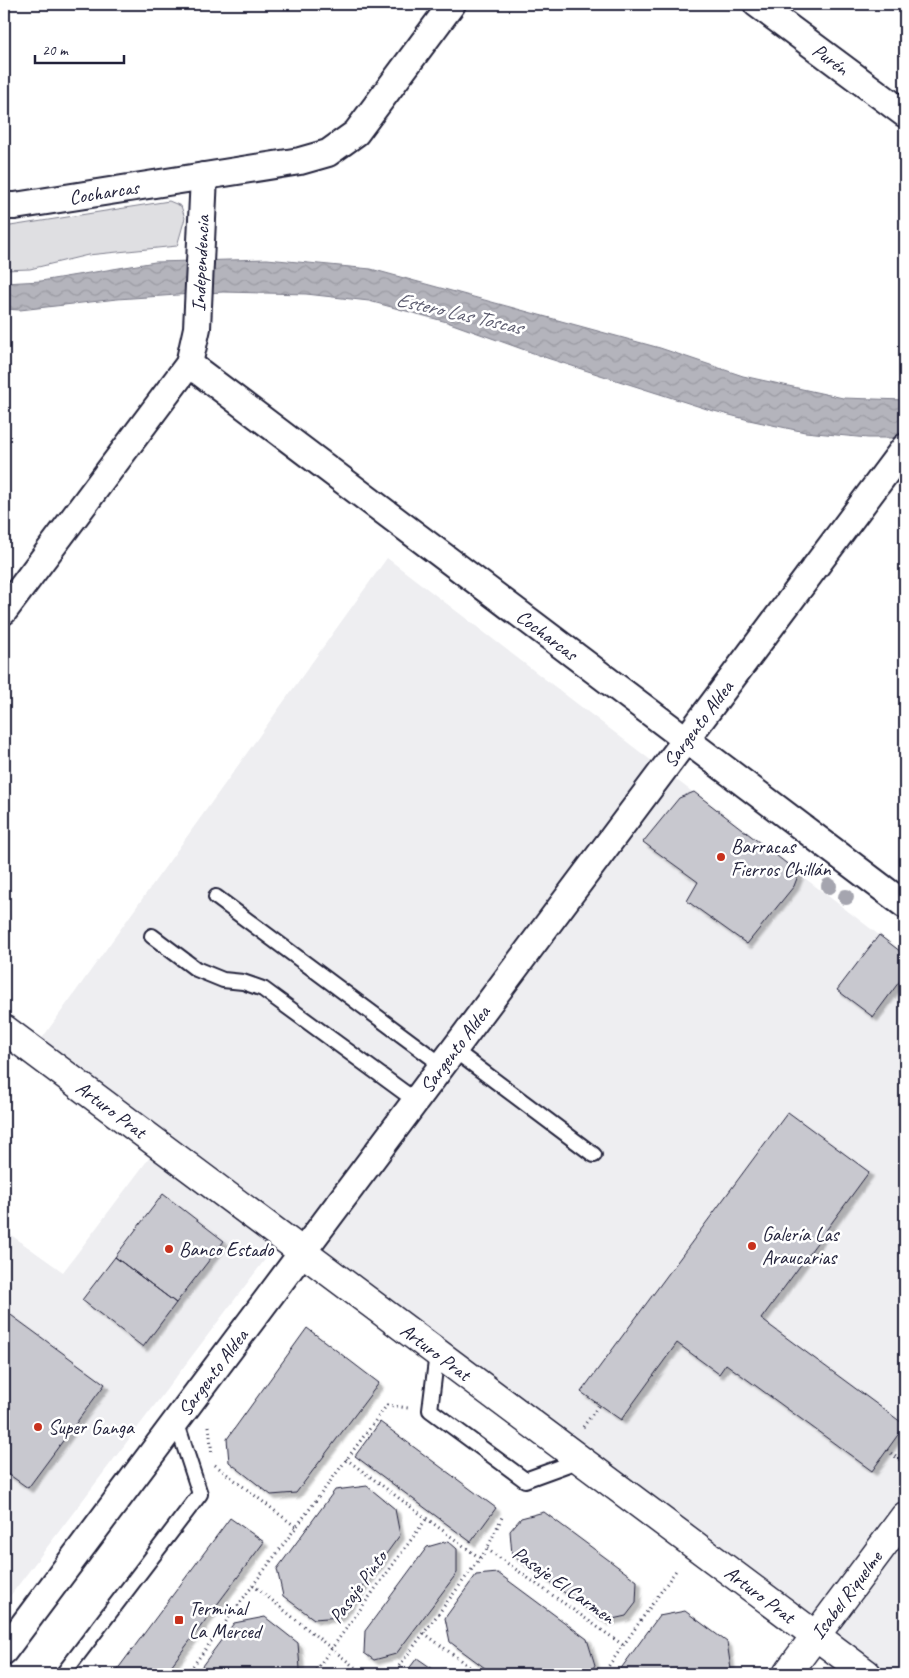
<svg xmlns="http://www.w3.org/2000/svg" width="909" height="1678" font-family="Caveat,sans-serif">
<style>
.built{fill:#eeeef1}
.green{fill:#dfdfe2;stroke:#80808e}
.water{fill:url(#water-waves);stroke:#7a7a88}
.building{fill:#c8c8cf;stroke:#22223b;filter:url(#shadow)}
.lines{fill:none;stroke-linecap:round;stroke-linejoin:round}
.service-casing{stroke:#22223b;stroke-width:18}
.minor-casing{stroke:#22223b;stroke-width:30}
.tertiary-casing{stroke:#22223b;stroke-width:31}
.path{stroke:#22223b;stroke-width:3;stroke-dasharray:1 4;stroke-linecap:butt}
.service{stroke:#fff;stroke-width:14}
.minor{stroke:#fff;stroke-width:26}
.tertiary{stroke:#fff;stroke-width:28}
.tree{fill:#a5a5af}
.poi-dot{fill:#c8321e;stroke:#fff;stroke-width:2}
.labels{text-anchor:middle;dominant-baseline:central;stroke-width:5;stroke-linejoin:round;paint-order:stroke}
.street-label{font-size:20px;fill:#22223b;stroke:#fff}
.poi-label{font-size:20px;fill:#22223b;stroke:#fff;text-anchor:start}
.water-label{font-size:21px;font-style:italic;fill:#5c5c6f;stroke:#fff}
</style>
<defs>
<pattern id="water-waves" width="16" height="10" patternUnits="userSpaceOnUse" patternTransform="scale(1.25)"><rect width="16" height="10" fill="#b4b4bc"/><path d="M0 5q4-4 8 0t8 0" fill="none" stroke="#9a9aa2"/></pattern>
<filter id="shadow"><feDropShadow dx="4.5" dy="4.5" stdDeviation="1" flood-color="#0004"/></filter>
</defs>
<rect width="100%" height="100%" fill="#fff"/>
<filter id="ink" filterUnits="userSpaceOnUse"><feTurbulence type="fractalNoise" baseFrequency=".02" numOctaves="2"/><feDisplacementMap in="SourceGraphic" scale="10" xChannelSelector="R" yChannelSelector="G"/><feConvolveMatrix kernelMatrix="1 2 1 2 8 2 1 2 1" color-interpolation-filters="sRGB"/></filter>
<g filter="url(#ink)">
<path class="built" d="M387,558L905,955V1674H886L802,1614L38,1044Z
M150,1157L273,1249L4,1604V1230L63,1272Z"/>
<path class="green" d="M169,201L181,206L185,218L177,246L88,255L30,269L4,270V227Z"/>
<path class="water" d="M267,259L371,269L660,348L743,376L843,398L905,400V438H868L805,432L749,420L710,410L547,358L447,322L369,301L306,294L223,292L117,299L20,310L4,309V283L41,281L155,262Z"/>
<path class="building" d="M694,792L799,873L794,886L747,944L687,901L698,882L643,842L679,798Z
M879,935L905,955V974L873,1017L837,990Z
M788,1112L869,1172L761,1319L905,1425L872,1471L726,1364L719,1374L677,1343L621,1420L581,1392Z
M163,1194L224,1241L176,1303L115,1257Z
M115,1257L176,1303L143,1347L82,1300Z
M4,1310L105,1384L28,1488L4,1471Z
M307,1328L379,1383L296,1493L271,1495L229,1462L227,1439Z
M380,1422L496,1508L471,1542L355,1456Z
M367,1486L395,1509L400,1535L340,1617L314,1619L283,1596L277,1569L335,1490Z
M544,1512L637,1581L636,1603L626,1616L604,1621L512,1555L510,1531L521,1518Z
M230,1518L264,1542L165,1674H114Z
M448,1541L457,1549V1573L396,1654L374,1660L364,1653L365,1631L427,1547Z
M498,1573L587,1639L595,1665L589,1674H493L450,1642L445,1618L476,1575Z
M685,1611L727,1642L731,1669L727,1674H617L659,1616Z
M265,1617L298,1643L300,1669L296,1674H196L234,1623Z
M417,1658L440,1674H405Z"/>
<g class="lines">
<defs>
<path id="service" d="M216,897L442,1065
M152,936L196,969L223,980L243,982L263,989L416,1101
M454,1050L594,1155
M437,1353L430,1410L525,1480L580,1460
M63,1674L200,1494L176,1421"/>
<g id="minor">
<path id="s1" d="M757,4L905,114"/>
<path id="s2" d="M4,206H15L300,161L328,153L356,133L452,4"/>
<path id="s3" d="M189,364L905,905"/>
<path id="s4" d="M4,611L189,364L197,328L204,176"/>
<path id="s5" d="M4,1651L905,447"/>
</g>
<g id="tertiary">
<path id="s6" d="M4,1029L867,1674"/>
<path id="s7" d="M787,1674L905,1516"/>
</g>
</defs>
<use href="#service" class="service-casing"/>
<use href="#minor" class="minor-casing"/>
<use href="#tertiary" class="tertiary-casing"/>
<path class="path" d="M209,1426L212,1455
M583,1427L599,1405
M887,1450L905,1464
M346,1459L480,1558
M215,1465L296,1527
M487,1549L623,1645
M253,1585L363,1674
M424,1633L479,1674
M95,1667L105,1674
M187,1674L387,1405L408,1408
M313,1674L427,1518
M393,1674L487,1549L503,1515
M603,1674L677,1569"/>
<use href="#service" class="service"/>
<use href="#minor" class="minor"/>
<use href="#tertiary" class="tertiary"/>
</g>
<g class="tree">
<circle cx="829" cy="886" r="8"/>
<circle cx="846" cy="897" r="8"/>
</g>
</g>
<g class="poi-dot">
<circle cx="721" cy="857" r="5"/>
<circle cx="752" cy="1246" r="5"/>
<circle cx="169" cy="1249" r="5"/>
<circle cx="38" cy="1427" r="5"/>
<rect x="174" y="1615" width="10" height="10" rx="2.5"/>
</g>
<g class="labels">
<g class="street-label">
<text stroke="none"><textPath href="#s1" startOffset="92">Purén</textPath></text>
<text stroke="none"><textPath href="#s2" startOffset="101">Cocharcas</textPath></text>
<text stroke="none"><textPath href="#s4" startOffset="410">Independencia</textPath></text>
<text stroke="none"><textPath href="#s3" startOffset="449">Cocharcas</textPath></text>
<text stroke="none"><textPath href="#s5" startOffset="1158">Sargento Aldea</textPath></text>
<text stroke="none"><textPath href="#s5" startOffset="752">Sargento Aldea</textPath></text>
<text stroke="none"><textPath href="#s6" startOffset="134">Arturo Prat</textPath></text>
<text stroke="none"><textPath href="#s6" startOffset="539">Arturo Prat</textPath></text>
<text stroke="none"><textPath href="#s5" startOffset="348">Sargento Aldea</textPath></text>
<text transform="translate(564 1585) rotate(35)">Pasaje El Carmen</text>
<text transform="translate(358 1587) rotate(-54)">Pasaje Pinto</text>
<text stroke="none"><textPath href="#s6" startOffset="944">Arturo Prat</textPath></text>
<text stroke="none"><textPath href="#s7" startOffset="99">Isabel Riquelme</textPath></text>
</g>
<g class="poi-label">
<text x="731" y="846">Barracas<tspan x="731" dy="23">Fierros Chillán</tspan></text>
<text x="762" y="1234">Galería Las<tspan x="762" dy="23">Araucarias</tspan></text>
<text x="179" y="1249">Banco Estado</text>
<text x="48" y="1427">Super Ganga</text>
<text x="189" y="1608">Terminal<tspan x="189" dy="23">La Merced</tspan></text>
</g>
<g class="water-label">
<text transform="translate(459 313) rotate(13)">Estero Las Toscas</text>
</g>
</g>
<rect width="909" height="1678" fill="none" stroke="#fff" stroke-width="20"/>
<rect x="10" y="10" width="889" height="1658" fill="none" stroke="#22223b" stroke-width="2" filter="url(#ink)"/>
<path d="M35 55v8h89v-8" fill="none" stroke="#22223b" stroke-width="2.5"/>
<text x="42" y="55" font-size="15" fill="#22223b" stroke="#ffffff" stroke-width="4" paint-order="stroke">20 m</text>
</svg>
